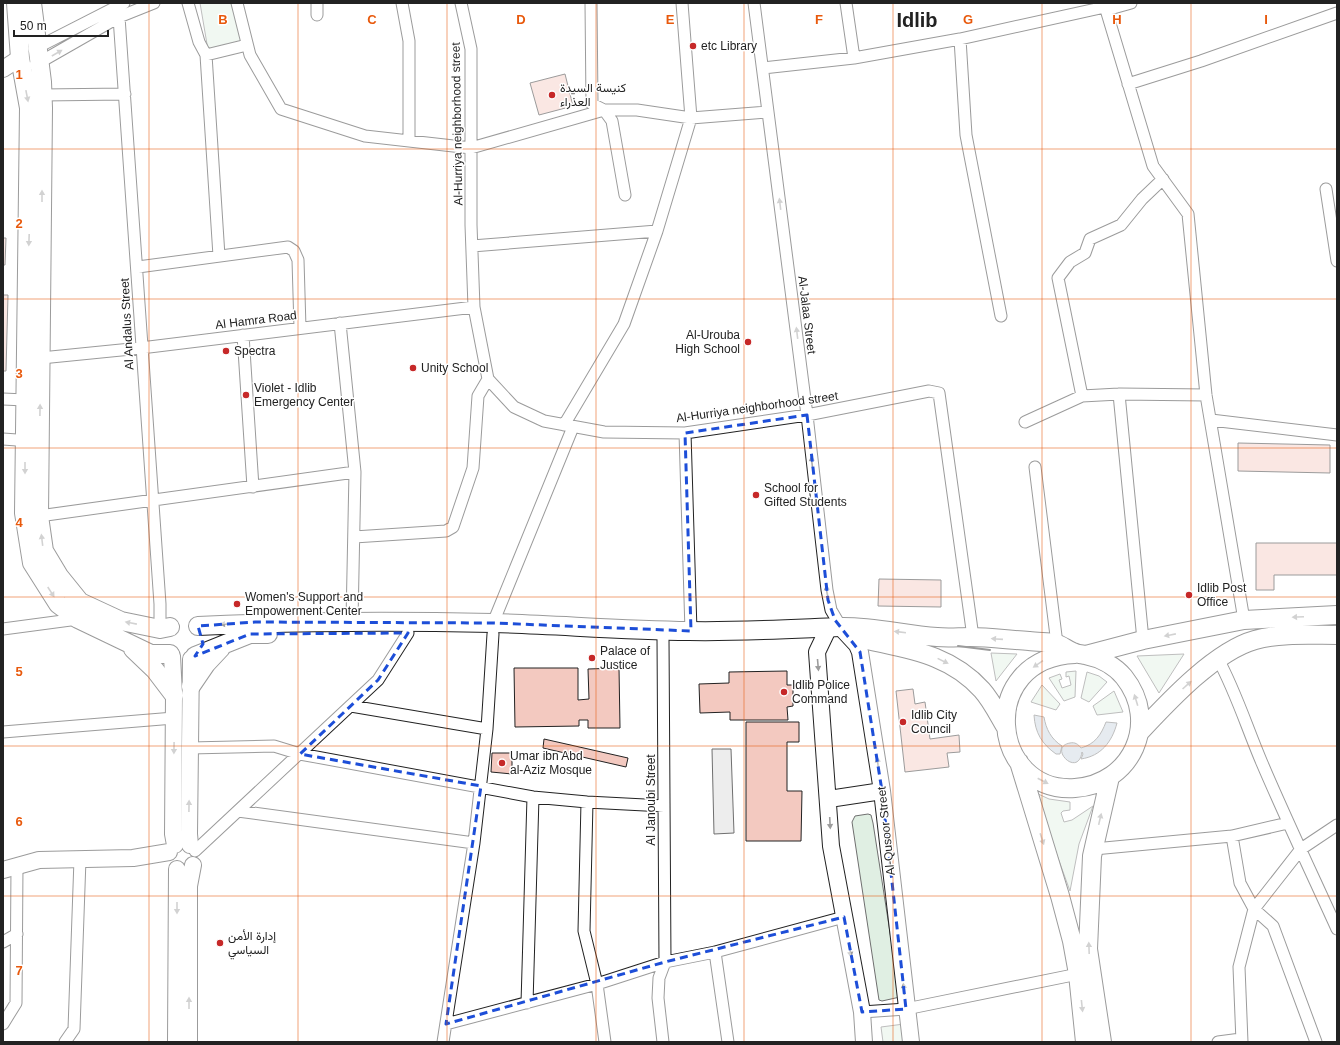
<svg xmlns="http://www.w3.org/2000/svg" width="1340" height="1045" font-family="Arial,Vazirmatn,sans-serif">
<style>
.green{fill:#e0efe3;stroke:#6f6f6f}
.parking{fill:#ededed;stroke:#6f6f6f}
.water{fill:#c7d3dd;stroke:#6f6f6f}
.building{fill:#f3c9c0;stroke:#222}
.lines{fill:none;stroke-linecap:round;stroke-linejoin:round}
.street-casing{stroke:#222;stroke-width:13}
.secondary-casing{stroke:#222;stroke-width:18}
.primary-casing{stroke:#222;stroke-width:20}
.street{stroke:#fff;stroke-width:11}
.secondary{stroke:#fff;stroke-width:16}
.primary{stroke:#fff;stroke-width:18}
.wall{stroke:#222;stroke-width:2}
.oneway{fill:#9c9c9c}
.marked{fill:none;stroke:#1d4ed8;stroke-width:3;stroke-dasharray:8 5;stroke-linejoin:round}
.grid{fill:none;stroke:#e8590c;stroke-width:1;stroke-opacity:0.55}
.poi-dot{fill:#c62828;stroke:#fff;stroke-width:1.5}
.labels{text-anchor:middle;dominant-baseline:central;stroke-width:3;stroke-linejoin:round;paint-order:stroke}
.poi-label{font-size:12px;fill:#222;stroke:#fff;text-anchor:start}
.street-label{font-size:12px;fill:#222;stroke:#fff}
.town-label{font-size:20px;font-weight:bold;fill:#222;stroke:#fff}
.grid-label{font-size:13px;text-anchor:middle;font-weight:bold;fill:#e8590c;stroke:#fff;stroke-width:3;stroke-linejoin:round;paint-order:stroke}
</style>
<rect width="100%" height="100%" fill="#fff"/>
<path class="green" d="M200,3H235L244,43L208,50Z
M991,653L1017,654L996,681Z
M1184,654L1159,693L1137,656Z
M1076,671L1075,697L1064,701L1049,678L1060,674L1062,679L1059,680L1062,688L1071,685L1069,676L1066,677V672Z
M1087,672L1099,676L1107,682L1089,702L1081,698Z
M1042,685L1060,704L1056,710L1031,702Z
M1114,691L1123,712L1097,715L1093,706Z
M1034,792L1049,799L1070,802V810L1063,811L1061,813L1064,822L1072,820L1093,806L1079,844L1070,891Z
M868,814L871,815L873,823L900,997L882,1001L879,1000L852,822L855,816Z
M904,1024L906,1042H883L881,1027Z"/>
<path class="parking" d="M712,749H731L734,833L714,834Z"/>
<path class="water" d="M1034,715L1044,717C1046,729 1051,739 1062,746L1060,754H1056C1042,744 1035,733 1034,715Z
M1106,722L1117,723C1112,742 1101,756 1081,759L1083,754L1082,752C1078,779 1047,747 1070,743C1075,742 1078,744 1081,748C1095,744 1101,735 1106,722Z"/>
<path class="building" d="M565,74L573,106L539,115L530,83Z
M3,238H6L5,265H3Z
M3,295H8L6,371H3Z
M1238,443L1330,445V473L1238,471Z
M1256,543H1337V575H1274V590H1256Z
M879,579L941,580V607L878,606Z
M514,668H578V700L589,699L588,669L619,668L620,728H588V720H579V726L515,727Z
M787,671V685H793V706L787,707L788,720H730V712L700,713L699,684L729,683V672Z
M913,689L915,704L925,702L930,739L959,735L960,752L947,753L949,767L905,772L896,691Z
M746,722H799V742H787V791H802L801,841H746Z
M544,739L628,758L626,767L543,748Z
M492,753H512V774L491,772Z"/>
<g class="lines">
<defs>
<path id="street" d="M188,3L199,42L206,55L247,45
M237,3L250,55L281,109L365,136L471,148L604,110H637L691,118L768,112
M317,3V15
M402,3L409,41V141
M461,3L471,49V225L474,307L488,379L514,407L544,421L604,432L685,433L807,415L929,391L939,393L973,637
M591,3L592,104L604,110L612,121L625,195
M754,3L807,415L827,590L831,610L841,627
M846,3L854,58
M1104,3L1153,166L1188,214L1206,395L1244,620
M1106,10L1131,3
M119,17C134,213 145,408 160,604V629
M960,39L966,135L1001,316
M34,49L124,3
M206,55L219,256
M35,65L119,17L154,3
M763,68L854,58L960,39L1105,7
M1128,84L1201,61L1337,13
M42,95L125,94
M1326,189L1337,261
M472,246L657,231
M138,267L288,247L294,251L298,260L300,328
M340,323L355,472L352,621
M243,335L253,487
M41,358L141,348L474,307
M1119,394L1143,640
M1082,396L1058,278L1070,262L1085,253L1090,239L1121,225L1142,199L1163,179
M3,399L25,400
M1211,420L1337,435
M1025,422L1082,396L1119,394L1206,395
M564,425L624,324L657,231L691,118L682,3
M685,433L691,631
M3,439L31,441
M1035,467L1057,644
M39,516L355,472
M354,537L446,531L453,527L473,468L478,396L488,379
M493,623L573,427
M3,629L78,619
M1218,659C1236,692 1247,728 1262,763C1286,819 1312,874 1337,929
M351,706L487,729
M3,732L174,718
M190,748L274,746L300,754L533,797L587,802L664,806
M587,802L584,931L597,984L605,1042
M238,811L474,843
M1232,836L1240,883L1254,909L1273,926L1316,1042
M1094,849L1232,836L1288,823
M195,851L378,680L408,633
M3,942L17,934
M715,952L728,1042
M527,1003L533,797
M862,1012L906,1009L1078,974
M3,1024L16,1003L17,866
M446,1024L597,984L665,962L715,952L844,917
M65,1042L74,1029L80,859
M443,1042L474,843L487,729L493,634
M663,1042L658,998L659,978L665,962L663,638
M1218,1042L1241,1039
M1242,1042L1239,967L1254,909L1301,849L1337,825"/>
<path id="secondary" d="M3,69L20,58
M828,629L817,652L831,846L862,1012L864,1042
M844,631L857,645L860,652L882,791L911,1042
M172,656L174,695L173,834L175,845
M829,799L882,791
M190,845L189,834L191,659
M3,870L39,860L133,858L169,852
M176,1042L177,869
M189,1042V886L193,865"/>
<path id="primary" d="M16,3L20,58L29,108L24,513L32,563L58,604L78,619L151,654H170
M32,3L42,82L43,108L39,516L44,551L59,576L80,602L121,621L160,629L170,627
M198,626C296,621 394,621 493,623C558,625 623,630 689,631C739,632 790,629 840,627C872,626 905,635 937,637C948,638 959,637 970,637C990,637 1010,640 1029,641C1037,642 1047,642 1055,643C1062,645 1067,650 1073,652C1080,655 1077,653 1085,655C1100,658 1115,666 1124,677C1160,722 1132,784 1075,788C990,794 976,658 1075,654
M855,637C902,649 947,651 982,690C991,700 998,714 1005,726
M133,649L155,670L174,695
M1086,655L1143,640L1244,620L1337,615
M195,656L250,634H268
M191,686L206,664L221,648
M1139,733C1168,702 1215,651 1255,640C1281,633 1310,635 1337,635
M1019,762L1060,896L1072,941L1078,974L1085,1042
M1102,1042L1088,949L1092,856L1110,777"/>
</defs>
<use href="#street" class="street-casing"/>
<use href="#secondary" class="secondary-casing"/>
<use href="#primary" class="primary-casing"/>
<use href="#street" class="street"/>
<use href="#secondary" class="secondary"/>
<use href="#primary" class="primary"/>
<path class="wall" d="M958,646L990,650"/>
</g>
<defs><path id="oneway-solid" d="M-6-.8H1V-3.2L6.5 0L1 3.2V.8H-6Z"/></defs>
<g class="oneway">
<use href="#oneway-solid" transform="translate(57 53) rotate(-30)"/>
<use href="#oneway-solid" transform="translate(27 96) rotate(79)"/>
<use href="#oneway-solid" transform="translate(42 196) rotate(-90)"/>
<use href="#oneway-solid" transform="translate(780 204) rotate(-97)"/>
<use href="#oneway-solid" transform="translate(29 240) rotate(92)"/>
<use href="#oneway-solid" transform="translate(797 333) rotate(-97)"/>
<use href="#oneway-solid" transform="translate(40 410) rotate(-89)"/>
<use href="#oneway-solid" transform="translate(812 462) rotate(-96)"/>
<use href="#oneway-solid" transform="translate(25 468) rotate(90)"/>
<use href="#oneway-solid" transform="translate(42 540) rotate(-97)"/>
<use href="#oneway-solid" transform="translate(827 591) rotate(-98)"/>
<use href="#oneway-solid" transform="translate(51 592) rotate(57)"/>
<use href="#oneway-solid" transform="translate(1298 617) rotate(177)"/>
<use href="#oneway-solid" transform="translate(131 623) rotate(-169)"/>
<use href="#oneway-solid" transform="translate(226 624) rotate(176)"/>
<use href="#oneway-solid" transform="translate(900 632) rotate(-173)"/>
<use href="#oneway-solid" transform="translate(1170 635) rotate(169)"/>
<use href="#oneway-solid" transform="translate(997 639) rotate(-176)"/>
<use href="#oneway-solid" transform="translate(943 661) rotate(26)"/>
<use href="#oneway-solid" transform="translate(1038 664) rotate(146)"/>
<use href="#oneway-solid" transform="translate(818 665) rotate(85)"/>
<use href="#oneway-solid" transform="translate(1187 685) rotate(-42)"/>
<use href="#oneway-solid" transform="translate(1136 700) rotate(-107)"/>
<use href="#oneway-solid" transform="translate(174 748) rotate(91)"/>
<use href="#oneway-solid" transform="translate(878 763) rotate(-99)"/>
<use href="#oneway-solid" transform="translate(1043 781) rotate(27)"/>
<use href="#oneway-solid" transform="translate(189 806) rotate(-89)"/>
<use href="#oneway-solid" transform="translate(1100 819) rotate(-77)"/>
<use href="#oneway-solid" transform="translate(830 823) rotate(87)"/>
<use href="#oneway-solid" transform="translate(1042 839) rotate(72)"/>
<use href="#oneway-solid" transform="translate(177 908) rotate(90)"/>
<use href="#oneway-solid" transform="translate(1089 948) rotate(-92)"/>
<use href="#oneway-solid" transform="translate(850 951) rotate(80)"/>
<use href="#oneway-solid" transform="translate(904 989) rotate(-96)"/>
<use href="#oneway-solid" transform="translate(189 1003) rotate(-90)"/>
<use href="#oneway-solid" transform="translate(1082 1006) rotate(84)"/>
</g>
<path d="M0 0H1340V1045H0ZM807,415L828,600L835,620L860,652L882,791L906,1009L862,1012L844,917L665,962L446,1024L481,786L300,754L378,680L408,633L250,634L195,656L203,644L198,626L255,622L493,623L691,631L685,433Z" fill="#fff" fill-opacity=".55" fill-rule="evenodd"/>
<path class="marked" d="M807,415L828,600L835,620L860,652L882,791L906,1009L862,1012L844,917L665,962L446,1024L481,786L300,754L378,680L408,633L250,634L195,656L203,644L198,626L255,622L493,623L691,631L685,433Z"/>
<path class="grid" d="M149,3V1042M298,3V1042M447,3V1042M596,3V1042M744,3V1042M893,3V1042M1042,3V1042M1191,3V1042M3,149H1337M3,299H1337M3,448H1337M3,597H1337M3,746H1337M3,896H1337"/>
<g class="poi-dot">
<circle cx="693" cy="46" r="4"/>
<circle cx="552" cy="95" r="4"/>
<circle cx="748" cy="342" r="4"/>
<circle cx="226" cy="351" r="4"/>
<circle cx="413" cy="368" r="4"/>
<circle cx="246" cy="395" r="4"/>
<circle cx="756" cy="495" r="4"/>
<circle cx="1189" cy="595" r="4"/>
<circle cx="237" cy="604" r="4"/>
<circle cx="592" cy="658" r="4"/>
<circle cx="784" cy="692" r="4"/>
<circle cx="903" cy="722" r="4"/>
<circle cx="502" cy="763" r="4"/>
<circle cx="220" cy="943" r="4"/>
</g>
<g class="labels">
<g class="poi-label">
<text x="701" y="46">etc Library</text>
<text x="560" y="88">كنيسة السيدة<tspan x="560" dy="14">العذراء</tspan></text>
<text x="740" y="335" text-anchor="end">Al-Urouba<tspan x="740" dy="14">High School</tspan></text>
<text x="234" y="351">Spectra</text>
<text x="421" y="368">Unity School</text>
<text x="254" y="388">Violet - Idlib<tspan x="254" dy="14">Emergency Center</tspan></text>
<text x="764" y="488">School for<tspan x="764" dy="14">Gifted Students</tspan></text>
<text x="1197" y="588">Idlib Post<tspan x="1197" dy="14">Office</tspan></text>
<text x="245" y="597">Women's Support and<tspan x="245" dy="14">Empowerment Center</tspan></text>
<text x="600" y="651">Palace of<tspan x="600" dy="14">Justice</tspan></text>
<text x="792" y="685">Idlib Police<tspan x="792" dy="14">Command</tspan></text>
<text x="911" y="715">Idlib City<tspan x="911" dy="14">Council</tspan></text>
<text x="510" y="756">Umar ibn Abd<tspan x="510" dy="14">al-Aziz Mosque</tspan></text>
<text x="228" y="936">إدارة الأمن<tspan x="228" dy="14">السياسي</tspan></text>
</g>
<g class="street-label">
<text transform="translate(457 124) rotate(-91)">Al-Hurriya neighborhood street</text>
<text transform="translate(807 315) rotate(83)">Al-Jalaa Street</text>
<text transform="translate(256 320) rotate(-7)">Al Hamra Road</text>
<text transform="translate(127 324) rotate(-93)">Al Andalus Street</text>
<text transform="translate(757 407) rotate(-8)">Al-Hurriya neighborhood street</text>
<text transform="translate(651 800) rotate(-90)">Al Janoubi Street</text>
<text transform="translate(886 831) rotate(-96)">Al-Qusoor Street</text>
</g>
<g class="town-label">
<text x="917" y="20">Idlib</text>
</g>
</g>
<g class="grid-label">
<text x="223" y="24">B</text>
<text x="372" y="24">C</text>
<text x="521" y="24">D</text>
<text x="670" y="24">E</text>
<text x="819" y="24">F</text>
<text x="968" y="24">G</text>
<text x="1117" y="24">H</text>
<text x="1266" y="24">I</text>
<text x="19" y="79">1</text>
<text x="19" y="228">2</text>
<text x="19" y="378">3</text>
<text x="19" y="527">4</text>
<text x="19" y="676">5</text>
<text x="19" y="826">6</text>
<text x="19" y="975">7</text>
</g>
<rect width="1340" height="1045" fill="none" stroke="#222222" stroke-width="8"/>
<path d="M14 30v6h94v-6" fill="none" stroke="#222222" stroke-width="2"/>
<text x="20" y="30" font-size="12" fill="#222222" stroke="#ffffff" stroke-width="3" paint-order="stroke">50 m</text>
</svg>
